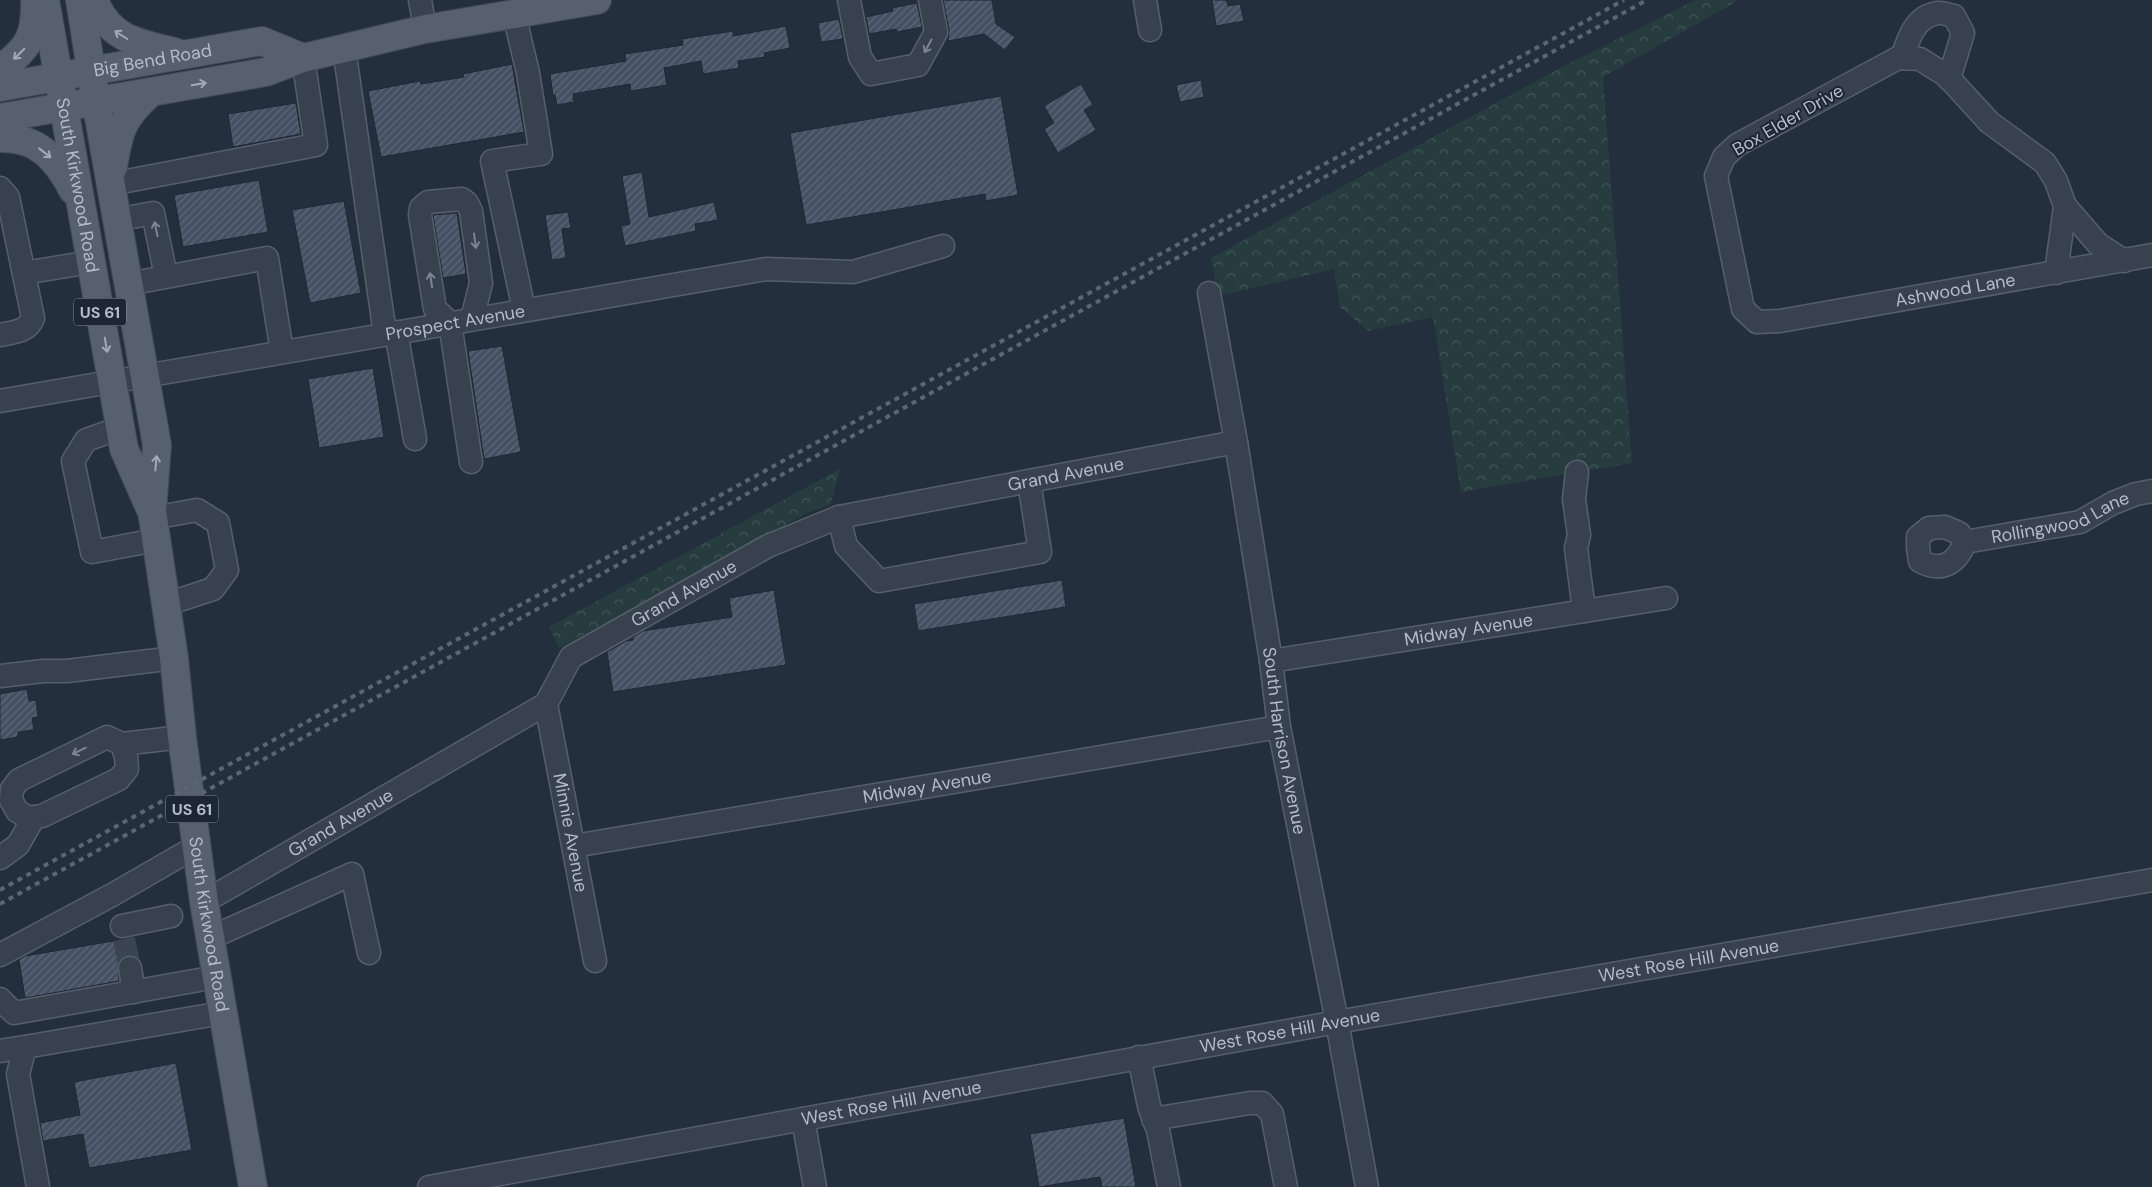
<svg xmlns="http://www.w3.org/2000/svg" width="2152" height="1187" font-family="'DM Sans',sans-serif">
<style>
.forest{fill:url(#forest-crowns)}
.building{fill:url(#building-hatch);stroke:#1f2835}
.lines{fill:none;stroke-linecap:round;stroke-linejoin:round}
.minor-tunnel{stroke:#3a4453;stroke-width:22;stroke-dasharray:22 11;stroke-linecap:butt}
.minor-casing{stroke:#565f6c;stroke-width:25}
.major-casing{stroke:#414a57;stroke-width:30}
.minor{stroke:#38414e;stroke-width:22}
.major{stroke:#56606e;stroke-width:28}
.rail{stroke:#5a6575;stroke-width:4;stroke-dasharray:5 5;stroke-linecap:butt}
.oneway{stroke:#a1aab7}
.oneway2{stroke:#7c8592}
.labels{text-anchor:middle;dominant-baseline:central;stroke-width:4;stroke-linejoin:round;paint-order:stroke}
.shield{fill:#1d2633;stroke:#878f9c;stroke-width:1}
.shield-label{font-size:16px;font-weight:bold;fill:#b4bcc9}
.street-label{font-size:18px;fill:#b4bcc9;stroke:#1d2633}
</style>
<defs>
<pattern id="forest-crowns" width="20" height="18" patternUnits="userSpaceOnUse" patternTransform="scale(1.25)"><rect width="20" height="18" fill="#263c3f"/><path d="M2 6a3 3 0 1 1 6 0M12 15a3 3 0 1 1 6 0" fill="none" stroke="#435659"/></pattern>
<pattern id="building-hatch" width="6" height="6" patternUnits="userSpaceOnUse" patternTransform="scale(1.25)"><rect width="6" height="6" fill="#455162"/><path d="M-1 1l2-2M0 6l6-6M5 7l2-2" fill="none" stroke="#5d6877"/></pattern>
</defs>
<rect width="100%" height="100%" fill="#242f3e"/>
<path class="forest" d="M1695,0H1739L1603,77L1632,463L1461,492L1433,317L1368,331L1340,307L1334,269L1218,296L1211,258L1564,66Z
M840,469L831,504L805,514L559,648L549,627Z"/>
<path class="building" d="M943,0H992L996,24L1015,37L1005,50L984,34L948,41L949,30Z
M1212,0H1226L1228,6L1240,4L1244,21L1216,26Z
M917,3L922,27L897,32L896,29L869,34L866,17L893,11L892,8Z
M839,19L843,39L821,42L818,23Z
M786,26L790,48L764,53L765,57L738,61L739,68L703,74L701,61L664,68L667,85L631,91L630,84L573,94L574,102L557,105L555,95L553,96L550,74L626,61L625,54L683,45L682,39L733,31V36Z
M512,64L524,132L381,157L368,91L420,81L421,84L464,77L463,74Z
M1201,80L1204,97L1180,102L1176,85Z
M1081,84L1093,105L1084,110L1096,130L1058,153L1044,129L1054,123L1044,106Z
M1001,96L1018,195L986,201L985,194L806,225L790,133Z
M296,103L301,134L233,147L228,114Z
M642,172L649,217L714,202L718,220L695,224L696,231L625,246L621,226L630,224L622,176Z
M259,180L268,232L183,247L174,195Z
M344,201L361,293L310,303L292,210Z
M568,212L571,228L562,229L566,258L552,260L545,215Z
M457,213L466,274L443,278L433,215Z
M502,346L521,452L484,459L468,351Z
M373,368L384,437L319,448L308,379Z
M1062,580L1066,607L918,631L914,604Z
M774,590L786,665L613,692L607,652L626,641L633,640V637L643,631L732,617L729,598Z
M27,689L29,701L36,700L38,717L32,718L34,730L18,732V737L0,740V694Z
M131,938L134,956L122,958L118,963L119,981L25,998L19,960L25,956Z
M176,1063L192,1150L89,1168L83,1134L43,1141L40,1123L80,1115L74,1082Z
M1124,1118L1136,1187H1102L1100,1177L1039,1187L1030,1134Z"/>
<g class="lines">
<path class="minor-tunnel" d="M124,939L130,968"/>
<defs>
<g id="minor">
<path d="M420,0L425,29"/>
<path d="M849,0L860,57L871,74L918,65L936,32L930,0"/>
<path d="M1145,0L1150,30"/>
<path d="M514,14L528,73L541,154L492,161L524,310"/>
<path d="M344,48L385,334"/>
<path d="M1902,58C1908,39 1915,16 1938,13C1942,12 1949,15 1954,16L1963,33L1949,79"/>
<path d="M111,184L316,145L303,58"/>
<path d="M0,188L8,197L33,318C28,332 13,332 0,335"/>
<path d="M2065,206L2098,244L2124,261"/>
<path d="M117,220L153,213L166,276"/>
<path d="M24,273L91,262"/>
<path id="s1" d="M2056,273L2065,206L2056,181L2045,163L1989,122L1947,76L1920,59L1898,58L1737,145L1724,157L1716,176L1743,309L1757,322L1780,321L2152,255"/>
<path d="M128,284L267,258L282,352"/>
<path id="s2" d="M1209,293L1236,442L1271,661L1279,727L1337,1022L1367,1187"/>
<path d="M396,332L415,439"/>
<path id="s3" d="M0,401L766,269L853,272L943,246"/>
<path d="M120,428L86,440L73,461L92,552L156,540"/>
<path d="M471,462L450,323L435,309L420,215L421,208L428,202L462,199L467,203L471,211L481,283L472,319"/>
<path d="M1577,472L1574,499L1579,535L1576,548L1584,611"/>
<path d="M839,517L846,546L879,581L1040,552L1029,481"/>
<path d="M153,518L197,510L218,523L227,570L213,589L167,604"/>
<path d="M1945,527L1959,533L1965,542C1957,563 1942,573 1920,561L1918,548V537L1929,528Z"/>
<path id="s4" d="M1965,542L2080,522L2113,503L2136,494L2152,491"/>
<path id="s5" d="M1271,661L1666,598"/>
<path d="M0,676L43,671H67L174,658"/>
<path id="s6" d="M546,704L595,961"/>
<path d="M122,744L126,757L127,769L119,779L42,816L29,818L17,811L11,800L12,789L19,780L107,737L122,744L182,737"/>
<path id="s7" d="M574,846L1279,727"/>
<path d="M0,858L18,845L34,817"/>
<path id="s8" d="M204,902L546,704L571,657L768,546L839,517L1236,442"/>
<path d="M122,926L171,916"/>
<path d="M210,938L352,874L369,953"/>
<path d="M0,955L112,895L197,846"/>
<path d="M130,968L134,992"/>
<path d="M0,999L14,1013L216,977"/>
<path d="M0,1051L25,1047"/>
<path d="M1139,1057L1149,1106L1158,1130L1169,1187"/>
<path d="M803,1119L815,1187"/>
<path d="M1153,1119L1250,1103H1262L1272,1114L1286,1187"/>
<path d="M38,1187L18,1074L25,1047L222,1013"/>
<path id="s9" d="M429,1187L1337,1022L2152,880"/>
</g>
<g id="major">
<path id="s10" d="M45,0L124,449L150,508"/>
<path id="s11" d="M80,0L96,101L157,445L152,511L174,658L182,737L204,902L253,1187"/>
<path d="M94,0C109,39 137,43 175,52"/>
<path d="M0,69C29,49 36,35 35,0"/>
<path id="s12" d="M0,87L262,41L303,58"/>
<path d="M0,118L266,72L303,58L425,29L597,0"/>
<path d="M0,138C38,137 57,159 73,190"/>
<path d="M113,167C119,130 122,118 151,92"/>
</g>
</defs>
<use href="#minor" class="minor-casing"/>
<use href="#major" class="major-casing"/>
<use href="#minor" class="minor"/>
<use href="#major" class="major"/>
<path class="rail" d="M0,890L1624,0
M0,904L1647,0"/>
</g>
<defs><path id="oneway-shaft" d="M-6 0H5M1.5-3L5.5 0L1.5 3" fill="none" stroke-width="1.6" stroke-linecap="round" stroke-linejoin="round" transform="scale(1.25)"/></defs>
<g class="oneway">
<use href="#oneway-shaft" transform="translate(121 35) rotate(-148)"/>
<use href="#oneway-shaft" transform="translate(19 54) rotate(135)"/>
<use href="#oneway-shaft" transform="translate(199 84) rotate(-10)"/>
<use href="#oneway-shaft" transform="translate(45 153) rotate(38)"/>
<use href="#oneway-shaft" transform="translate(106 345) rotate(80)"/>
<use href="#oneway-shaft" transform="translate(156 463) rotate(-85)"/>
</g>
<g class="oneway2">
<use href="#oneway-shaft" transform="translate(928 46) rotate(118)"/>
<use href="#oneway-shaft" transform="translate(156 229) rotate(-102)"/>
<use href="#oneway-shaft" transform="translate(475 241) rotate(82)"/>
<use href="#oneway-shaft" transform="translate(431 280) rotate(-99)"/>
<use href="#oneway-shaft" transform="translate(79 751) rotate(154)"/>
</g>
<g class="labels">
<g class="shield">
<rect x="74" y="298.5" width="52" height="27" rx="4"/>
<rect x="166" y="795.5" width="52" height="27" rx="4"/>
</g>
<g class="shield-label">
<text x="100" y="312">US 61</text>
<text x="192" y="809">US 61</text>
</g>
<g class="street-label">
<text stroke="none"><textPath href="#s12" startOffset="155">Big Bend Road</textPath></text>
<text transform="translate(1788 120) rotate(-30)">Box Elder Drive</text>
<text stroke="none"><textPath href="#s10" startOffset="188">South Kirkwood Road</textPath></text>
<text stroke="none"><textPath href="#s1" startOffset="878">Ashwood Lane</textPath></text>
<text stroke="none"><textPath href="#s3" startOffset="462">Prospect Avenue</textPath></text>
<text stroke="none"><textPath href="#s8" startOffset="982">Grand Avenue</textPath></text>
<text stroke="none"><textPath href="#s4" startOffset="99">Rollingwood Lane</textPath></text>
<text stroke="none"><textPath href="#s8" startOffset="578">Grand Avenue</textPath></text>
<text stroke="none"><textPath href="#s5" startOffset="200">Midway Avenue</textPath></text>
<text stroke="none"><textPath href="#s2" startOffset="454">South Harrison Avenue</textPath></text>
<text stroke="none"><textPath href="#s7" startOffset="358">Midway Avenue</textPath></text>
<text stroke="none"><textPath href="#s8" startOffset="158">Grand Avenue</textPath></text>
<text stroke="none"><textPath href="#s6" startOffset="131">Minnie Avenue</textPath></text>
<text stroke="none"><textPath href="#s11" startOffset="935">South Kirkwood Road</textPath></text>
<text stroke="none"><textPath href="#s9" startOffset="1280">West Rose Hill Avenue</textPath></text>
<text stroke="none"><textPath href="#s9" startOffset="875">West Rose Hill Avenue</textPath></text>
<text stroke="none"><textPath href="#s9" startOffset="470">West Rose Hill Avenue</textPath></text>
</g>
</g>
</svg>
